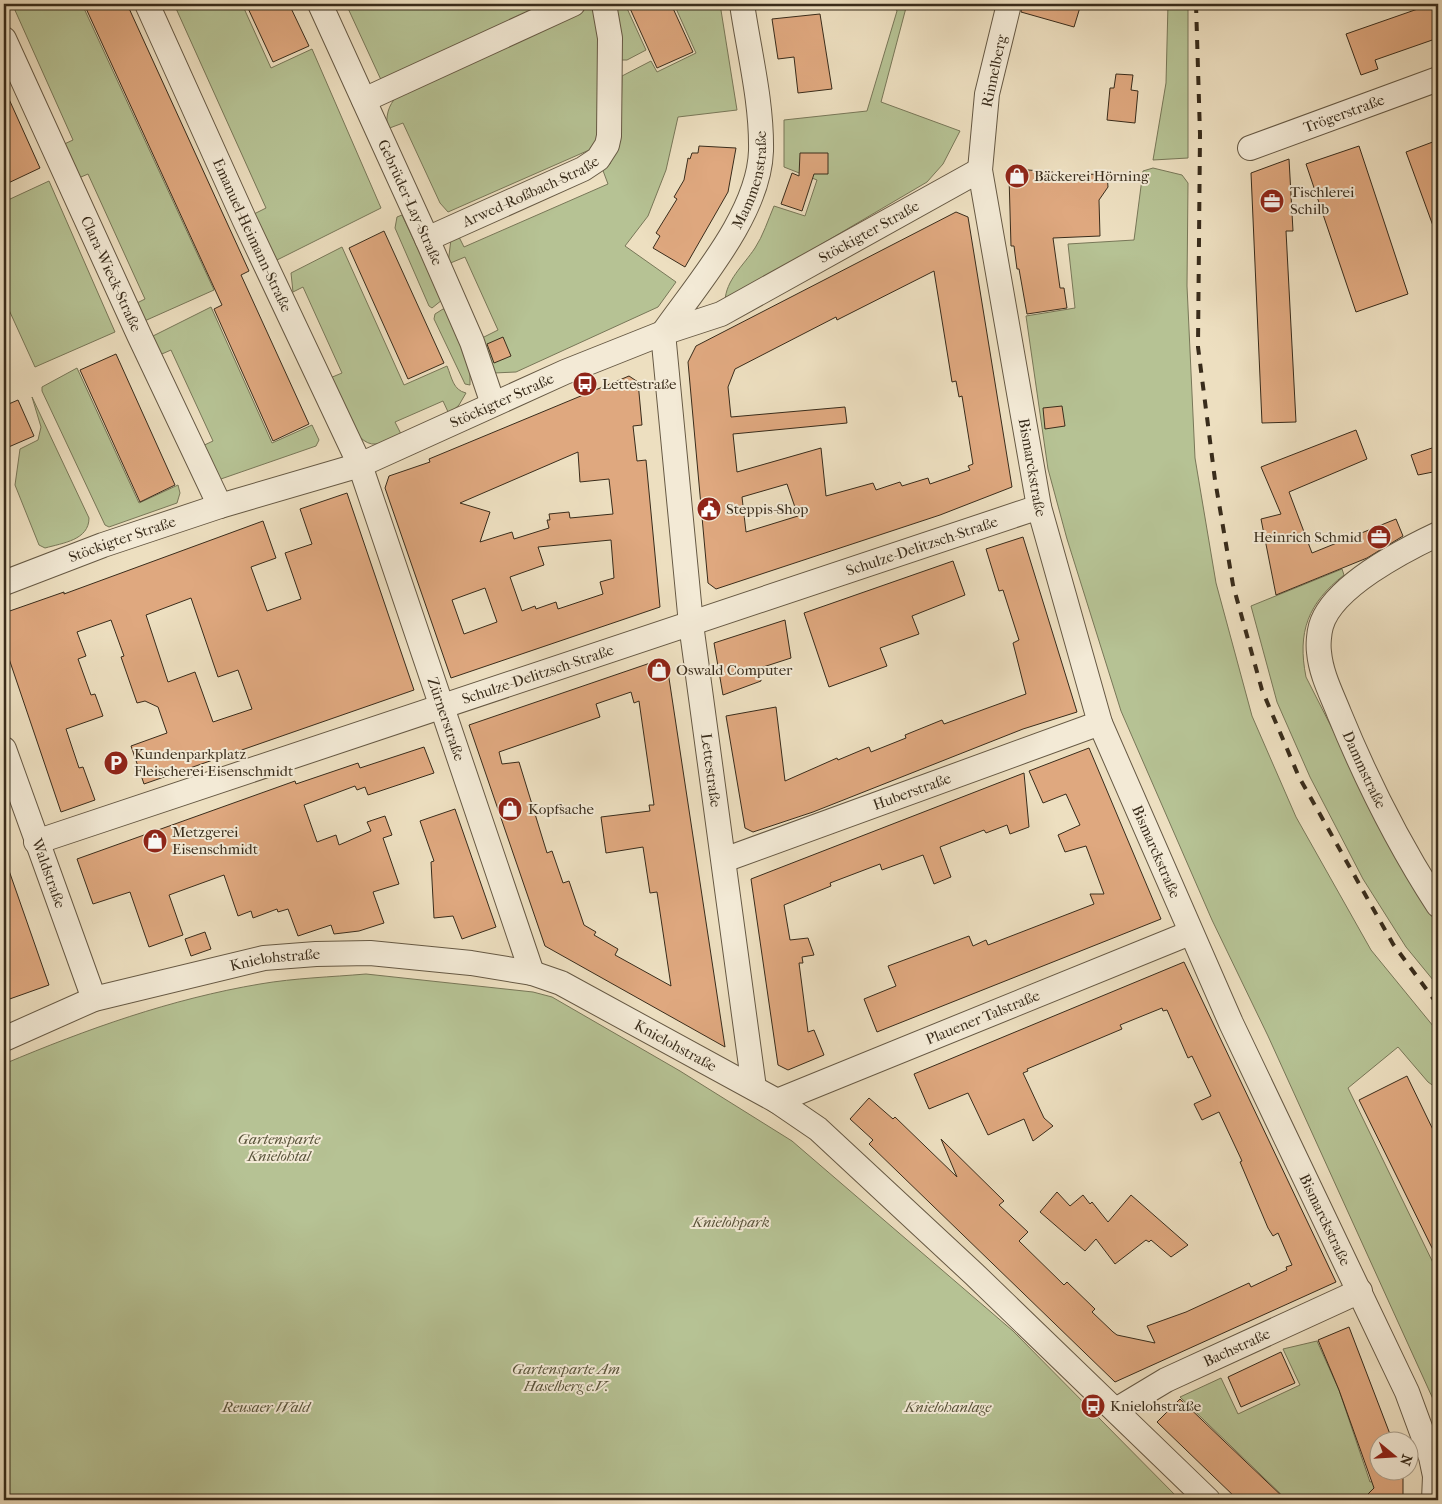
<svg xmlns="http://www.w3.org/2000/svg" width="1442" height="1504" font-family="'IM FELL French Canon',serif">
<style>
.green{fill:#b6c294;stroke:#787758}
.building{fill:#dfa87f;stroke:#392c1b;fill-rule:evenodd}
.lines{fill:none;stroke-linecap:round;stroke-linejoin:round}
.minor-casing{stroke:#665944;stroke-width:26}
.minor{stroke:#f3ead6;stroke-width:24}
.rail{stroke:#392c1b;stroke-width:4;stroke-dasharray:9 9;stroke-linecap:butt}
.labels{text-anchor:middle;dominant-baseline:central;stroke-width:4;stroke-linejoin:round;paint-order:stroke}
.street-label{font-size:15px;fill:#392c1b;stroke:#f3ead6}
.poi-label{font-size:15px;fill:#392c1b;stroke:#f3ead6;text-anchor:start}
.park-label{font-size:15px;font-style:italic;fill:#585239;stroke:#f3ead6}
</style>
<rect width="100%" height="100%" fill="#eddfc0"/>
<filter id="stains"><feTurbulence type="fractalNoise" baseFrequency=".004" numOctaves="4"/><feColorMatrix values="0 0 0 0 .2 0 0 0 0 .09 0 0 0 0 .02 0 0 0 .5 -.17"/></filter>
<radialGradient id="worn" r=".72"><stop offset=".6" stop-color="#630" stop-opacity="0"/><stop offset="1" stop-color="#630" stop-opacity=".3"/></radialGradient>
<path class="green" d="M4,4H82L214,290L140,323L133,305L145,299L88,174L74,180L60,146L73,140L14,8L4,12Z
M174,4H242L271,68L312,49L381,208L275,261L254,214L266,208Z
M346,4H553L382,82Z
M596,4L604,106L596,147L448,212L440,203L403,123L387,129C386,115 388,106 397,96Z
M613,4H625L646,50L627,60H620Z
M674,4H720L737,110L678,117L666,170L648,216L625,246L676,282L658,307L516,372L494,373L482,338L498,330L465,257L448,264L451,239L458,235L464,247L608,184L602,168L610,164L618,140L621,121L622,76L651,61L657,72L696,53Z
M894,4H907L881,102L960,131L943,164L927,182L725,301C726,280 743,266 755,248C763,236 768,220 774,206L805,216L817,180L784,167V120L867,111L897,11Z
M1168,4H1188V158L1153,160L1166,83Z
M1153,168L1182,175L1188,183L1187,286L1195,458L1216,583L1252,716L1296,817L1371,950L1438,1032V1089L1428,1082L1398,1047L1348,1088L1438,1273V1410L1268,1036L1212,920L1121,711L1067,539L1048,469L1026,316L1075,308L1068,244L1134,240L1143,171Z
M49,181L115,332L35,367L4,299V191L8,200Z
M402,215L442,300L432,308L429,306L395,228L397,217Z
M342,247L404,385L447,366C452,378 453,390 466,393L459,405L449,414L443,401L395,422L401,434C394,437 384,443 376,444C353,447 338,395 330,378L342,373L303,287L293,292L291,273Z
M211,307L272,443L312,425L319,440L316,446L218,480L196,449L213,441L171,350L155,357L147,339Z
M443,309L447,310L470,360V385L465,384L434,319L435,314Z
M77,368L139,503L178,485L180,493L177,503L109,527L105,525L42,391V387Z
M32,397L89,518C89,540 63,543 45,548L39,545L15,485L20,449L38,440L41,427Z
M1342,569L1344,575C1308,603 1297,632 1306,677L1411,884L1438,926V986L1406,947L1363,879L1310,777L1277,702L1251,606Z
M366,974L533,992L552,997L680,1071L792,1141L1013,1331L1180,1500H4V1064C87,1029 171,999 260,984C295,978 331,977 366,974Z
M1317,1341L1339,1390L1370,1482L1387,1478L1385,1500H1365L1363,1498L1360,1500H1287L1180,1397L1221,1378L1238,1414L1300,1385L1283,1349Z"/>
<path class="building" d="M84,4H127L249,271L241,275L309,424L273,441L214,309L222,305Z
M246,4H289L309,46L273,62Z
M628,4H671L693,52L657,68Z
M1022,4H1081L1074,27L1021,12Z
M1432,4H1438V38L1375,60L1378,69L1361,75L1346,34Z
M820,14L832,89L798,93L794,57L778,59L772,19Z
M1116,74L1133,75L1131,90L1138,91L1135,123L1107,120L1110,88H1114Z
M4,88L40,168L4,185Z
M1438,140V234H1436L1406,152Z
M699,146L736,148L728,192L685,267L653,248L660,236L656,233L677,199L674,197L684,180L688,158L690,159L692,153H698Z
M1359,146L1408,294L1356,312L1306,164Z
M800,153H828V174H814L802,211L781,204L792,173L799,176Z
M1289,159L1293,231H1286L1296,422L1262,423L1251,173Z
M1016,169L1053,172L1052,175L1107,174L1108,187L1099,200L1100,236L1053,238L1060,288H1064L1067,308L1027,314L1019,269H1017L1014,246H1011L1009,176Z
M956,212L968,217L1012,487L940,515L716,589L708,583L688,362L696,346ZM934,271L952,382L956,381L959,397L962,396L973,464L968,466L970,470L930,484L928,478L902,486L900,482L876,490L873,483L826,496L821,448L737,472L733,434L847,423L845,407L731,417L728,387L735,369L836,317L837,320ZM787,484L798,516L746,532L742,497Z
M384,231L444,363L408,379L349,248Z
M503,337L511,356L494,363L487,344Z
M116,354L175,485L140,502L80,370Z
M629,376L638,382L642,425L633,426L637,461L646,460L660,607L451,678L385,488L389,476L430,462L429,459ZM578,452L580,482L609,479L613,514L570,518L569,512L549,514L550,520H547L549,528L514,539L512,532L480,542L490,512L460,503ZM611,540L614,578L600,582L603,594L558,609L556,602L536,609L535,606L522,611L510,577L544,565L538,547ZM485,588L497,622L464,634L452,600Z
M18,400L34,436L4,449V406Z
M1062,406L1065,426L1045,429L1043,408Z
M1356,430L1367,459L1289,492L1312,553L1396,519L1403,536L1367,558L1276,595L1261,519L1281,514L1261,467Z
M1438,446V471L1418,475L1411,455Z
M347,493L414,690L144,784L131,746L167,733L158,707L145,701L137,703L121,657L124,656L111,620L77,632L86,656L78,659L91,695L95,694L103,716L66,729L79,768L83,767L95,800L61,812L4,644V613L64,592V594L263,521L276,558L251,567L267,611L301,599L285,553L312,544L300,509ZM191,598L218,677L238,670L252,709L213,722L195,672L168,682L146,615Z
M1023,537L1077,712L1023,729L813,812L753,832L745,828L726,716L776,707L785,781L837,758L838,760L869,747L871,752L906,738L905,735L942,720L944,724L1026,694L1013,643L1019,640L1003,590L999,591L986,549Z
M953,561L965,595L912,616L919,634L880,648L887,666L829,687L804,613Z
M785,620L791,658L760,668L761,681L723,695L714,643Z
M659,660L667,665L725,1047L545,946L469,725ZM631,692L634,703L639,701L654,805H649L650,811L601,817L606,853L643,847L650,893L657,892L671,986L615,955L618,949L594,935L596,932L584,925L569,881L563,883L552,851L547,853L519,762L502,764L499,752L600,717L596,704Z
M424,747L434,773L368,795L365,787L357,790L355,786L304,805L317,842L336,835L339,845L371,831L367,822L385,816L392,835L383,838L399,884L373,892L384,923L359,931L334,934L331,925L298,936L288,909L278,912L277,909L253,918L251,911L238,916L224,875L169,895L183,935L149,947L130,892L93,904L77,859L295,781L296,784L358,763L360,768Z
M1089,748L1161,919L877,1032L864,999L896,986L888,966L969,936L973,946L986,940L988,945L1094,904L1090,894H1104L1086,846L1065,852L1058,835L1080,825L1066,794L1043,803L1029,771Z
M1024,773L1029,827L1010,834L1007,825L986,833L984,830L940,847L951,877L934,884L923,855L882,870L880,864L830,883L831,886L784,905L790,940L808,938L814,955L802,957L803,963H799L808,1032L814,1030L824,1055L788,1070L778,1065L751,879Z
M455,809L496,927L462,939L453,916L434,918L431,862L434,861L420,821Z
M4,862H6L49,985L4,1001Z
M205,932L211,949L191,956L185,939Z
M1184,962L1336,1282L1115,1382L869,1144L873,1140L850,1119L869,1098L893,1119L895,1117L957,1177L941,1139L1004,1201L999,1205L1028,1232L1019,1241L1064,1285L1067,1282L1095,1309L1092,1312L1113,1332L1117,1335L1155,1343L1147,1326L1186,1312L1249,1283L1251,1287L1287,1270L1286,1267L1292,1265L1278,1233L1273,1236L1268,1228L1240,1162L1242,1161L1219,1112L1202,1120L1194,1104L1211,1096L1192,1056L1188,1058L1167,1010L1163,1011L1162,1008L1120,1025L1122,1029L1027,1069L1028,1071L1023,1073L1044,1118L1053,1126L1033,1141L1024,1119L988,1135L968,1093L929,1109L914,1074Z
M1407,1076L1438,1140V1260L1359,1100Z
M1057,1192L1070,1206L1083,1195L1090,1204L1092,1202L1108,1222L1131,1195L1188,1245L1171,1257L1151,1240L1149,1242L1146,1240L1115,1264L1096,1239L1085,1251L1040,1212Z
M1349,1327L1393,1442H1380V1472H1403V1500H1362L1374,1488L1339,1390L1318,1340Z
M1281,1352L1295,1383L1241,1407L1228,1377Z
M1180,1399L1224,1441L1286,1500H1238L1157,1422Z"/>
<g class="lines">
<defs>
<g id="minor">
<path id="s1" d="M147,4L244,219L360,465L532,973"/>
<path id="s2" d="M320,4L427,239L472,342L493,404"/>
<path id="s3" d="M1009,4L987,94L980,170L1039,507L1100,723L1231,1023L1407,1392L1431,1457L1435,1476L1434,1500"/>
<path id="s4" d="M4,39L139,335L220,506"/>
<path d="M364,100L573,4"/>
<path id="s5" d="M1250,148L1438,79"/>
<path id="s6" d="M427,239L583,169L598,159L607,145L609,136L610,38L604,4"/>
<path id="s7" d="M663,333L691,624L754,1088"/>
<path id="s8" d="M663,333C698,283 759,214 761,151C762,102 749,52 742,4"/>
<path id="s9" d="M1438,534C1404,550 1332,587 1321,626C1319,633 1318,645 1319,652C1321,674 1331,693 1339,713C1366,779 1399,845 1438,905"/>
<path id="s10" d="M4,583L103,545L220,506L360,465L565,372L663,333L721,314L980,170"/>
<path id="s11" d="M4,749L94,999"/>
<path id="s12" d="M36,842L1039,507"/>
<path id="s13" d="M724,860L1100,723"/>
<path id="s14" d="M4,1039L94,999L264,958L316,954L370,953L471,963L532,973L561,983L777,1101L818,1129L974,1274L1208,1500"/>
<path id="s15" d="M777,1101L1190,933"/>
<path id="s16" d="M1116,1410L1166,1380L1360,1291"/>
</g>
</defs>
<use href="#minor" class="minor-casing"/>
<use href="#minor" class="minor"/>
<path class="rail" d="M1196,4L1200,134L1198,347L1215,480L1233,585L1262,690L1299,777L1393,944L1438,1005"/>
</g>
<defs>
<symbol id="shop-disc" viewBox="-11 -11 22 22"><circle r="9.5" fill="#8f2418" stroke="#f3ead6"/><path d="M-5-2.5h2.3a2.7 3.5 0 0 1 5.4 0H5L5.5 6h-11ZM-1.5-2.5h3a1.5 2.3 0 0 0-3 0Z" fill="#fff"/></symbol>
<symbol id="office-disc" viewBox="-11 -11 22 22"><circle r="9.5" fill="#8f2418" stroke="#f3ead6"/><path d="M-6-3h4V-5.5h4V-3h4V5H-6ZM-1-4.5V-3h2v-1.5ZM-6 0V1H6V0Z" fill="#fff"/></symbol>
<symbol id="bus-disc" viewBox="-11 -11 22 22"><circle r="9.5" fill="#8f2418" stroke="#f3ead6"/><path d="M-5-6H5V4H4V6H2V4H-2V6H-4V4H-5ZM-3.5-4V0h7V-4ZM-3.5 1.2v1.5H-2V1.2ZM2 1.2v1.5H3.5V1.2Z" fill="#fff"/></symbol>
<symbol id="civic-disc" viewBox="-11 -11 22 22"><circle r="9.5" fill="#8f2418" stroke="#f3ead6"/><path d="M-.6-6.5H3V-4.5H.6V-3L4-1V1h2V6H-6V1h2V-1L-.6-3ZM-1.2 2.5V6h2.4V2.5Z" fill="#fff"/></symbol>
<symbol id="parking-disc" viewBox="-11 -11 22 22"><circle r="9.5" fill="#8f2418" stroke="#f3ead6"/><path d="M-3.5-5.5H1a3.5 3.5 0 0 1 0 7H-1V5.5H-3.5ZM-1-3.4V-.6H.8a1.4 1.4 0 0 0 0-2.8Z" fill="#fff"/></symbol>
</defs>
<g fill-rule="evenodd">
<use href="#shop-disc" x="1003" y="162" width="28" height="28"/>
<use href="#office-disc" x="1258" y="187" width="28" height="28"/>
<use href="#bus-disc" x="571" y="370" width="28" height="28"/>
<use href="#civic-disc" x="695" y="495" width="28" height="28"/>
<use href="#office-disc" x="1365" y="523" width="28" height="28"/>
<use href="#shop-disc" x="645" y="656" width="28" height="28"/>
<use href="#parking-disc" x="102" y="749" width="28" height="28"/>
<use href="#shop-disc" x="496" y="795" width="28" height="28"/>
<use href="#shop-disc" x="141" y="827" width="28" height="28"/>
<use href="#bus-disc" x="1079" y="1392" width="28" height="28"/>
</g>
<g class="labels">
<g class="street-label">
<text transform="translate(994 71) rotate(-78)">Rinnelberg</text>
<text stroke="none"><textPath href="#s5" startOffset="100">Trögerstraße</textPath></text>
<text stroke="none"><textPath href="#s8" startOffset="179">Mammenstraße</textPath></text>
<text stroke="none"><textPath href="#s6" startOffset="114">Arwed-Roßbach-Straße</textPath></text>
<text stroke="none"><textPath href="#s2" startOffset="218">Gebrüder-Lay-Straße</textPath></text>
<text stroke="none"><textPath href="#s10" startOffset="936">Stöckigter Straße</textPath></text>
<text stroke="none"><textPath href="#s1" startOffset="254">Emanuel-Heimann-Straße</textPath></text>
<text stroke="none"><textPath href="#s4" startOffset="258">Clara-Wieck-Straße</textPath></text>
<text stroke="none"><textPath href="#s10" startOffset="531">Stöckigter Straße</textPath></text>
<text stroke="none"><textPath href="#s3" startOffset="471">Bismarckstraße</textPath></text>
<text stroke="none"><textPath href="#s10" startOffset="126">Stöckigter Straße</textPath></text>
<text stroke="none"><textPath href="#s12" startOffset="934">Schulze-Delitzsch-Straße</textPath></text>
<text stroke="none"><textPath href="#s12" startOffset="529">Schulze-Delitzsch-Straße</textPath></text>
<text stroke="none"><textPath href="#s1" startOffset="776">Zürnerstraße</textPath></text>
<text stroke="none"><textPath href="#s9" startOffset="305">Dammstraße</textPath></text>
<text stroke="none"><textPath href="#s7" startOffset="440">Lettestraße</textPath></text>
<text stroke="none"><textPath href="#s13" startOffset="200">Huberstraße</textPath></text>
<text stroke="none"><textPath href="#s3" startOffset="876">Bismarckstraße</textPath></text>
<text stroke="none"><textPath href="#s11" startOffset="132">Waldstraße</textPath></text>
<text stroke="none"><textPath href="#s14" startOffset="284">Knielohstraße</textPath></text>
<text stroke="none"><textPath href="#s15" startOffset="222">Plauener Talstraße</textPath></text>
<text stroke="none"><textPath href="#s14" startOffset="704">Knielohstraße</textPath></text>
<text stroke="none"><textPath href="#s3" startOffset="1281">Bismarckstraße</textPath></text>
<text stroke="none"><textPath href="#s16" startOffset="136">Bachstraße</textPath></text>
</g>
<g class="poi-label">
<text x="1034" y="176">Bäckerei Hörning</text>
<text x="1290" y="192">Tischlerei<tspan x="1290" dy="17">Schilb</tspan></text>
<text x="602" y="384">Lettestraße</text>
<text x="726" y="509">Steppis-Shop</text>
<text x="1362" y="537" text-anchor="end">Heinrich Schmid</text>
<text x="676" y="670">Oswald Computer</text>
<text x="134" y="754">Kundenparkplatz<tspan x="134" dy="17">Fleischerei Eisenschmidt</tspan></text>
<text x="528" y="809">Kopfsache</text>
<text x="172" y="832">Metzgerei<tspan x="172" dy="17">Eisenschmidt</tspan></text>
<text x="1110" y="1406">Knielohstraße</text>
</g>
<g class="park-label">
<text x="279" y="1139">Gartensparte<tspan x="279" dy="17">Knielohtal</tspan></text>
<text x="731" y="1222">Knielohpark</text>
<text x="566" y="1369">Gartensparte Am<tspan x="566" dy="17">Haselberg e.V.</tspan></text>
<text x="266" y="1407">Reusaer Wald</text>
<text x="948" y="1407">Knielohanlage</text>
</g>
</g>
<rect width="1442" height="1504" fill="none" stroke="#eddfc0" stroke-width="20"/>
<rect x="5" y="5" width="1432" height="1494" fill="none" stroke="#392c1b" stroke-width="2.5"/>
<rect x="10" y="10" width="1422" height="1484" fill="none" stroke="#392c1b"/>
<g transform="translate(1394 1456) rotate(108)"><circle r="24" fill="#f3ead6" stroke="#a99e8b"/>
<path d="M0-4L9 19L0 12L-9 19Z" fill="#8f2418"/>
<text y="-8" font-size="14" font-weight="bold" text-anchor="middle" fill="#392c1b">N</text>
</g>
<rect width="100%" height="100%" filter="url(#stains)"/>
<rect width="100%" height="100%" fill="url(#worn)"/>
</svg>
